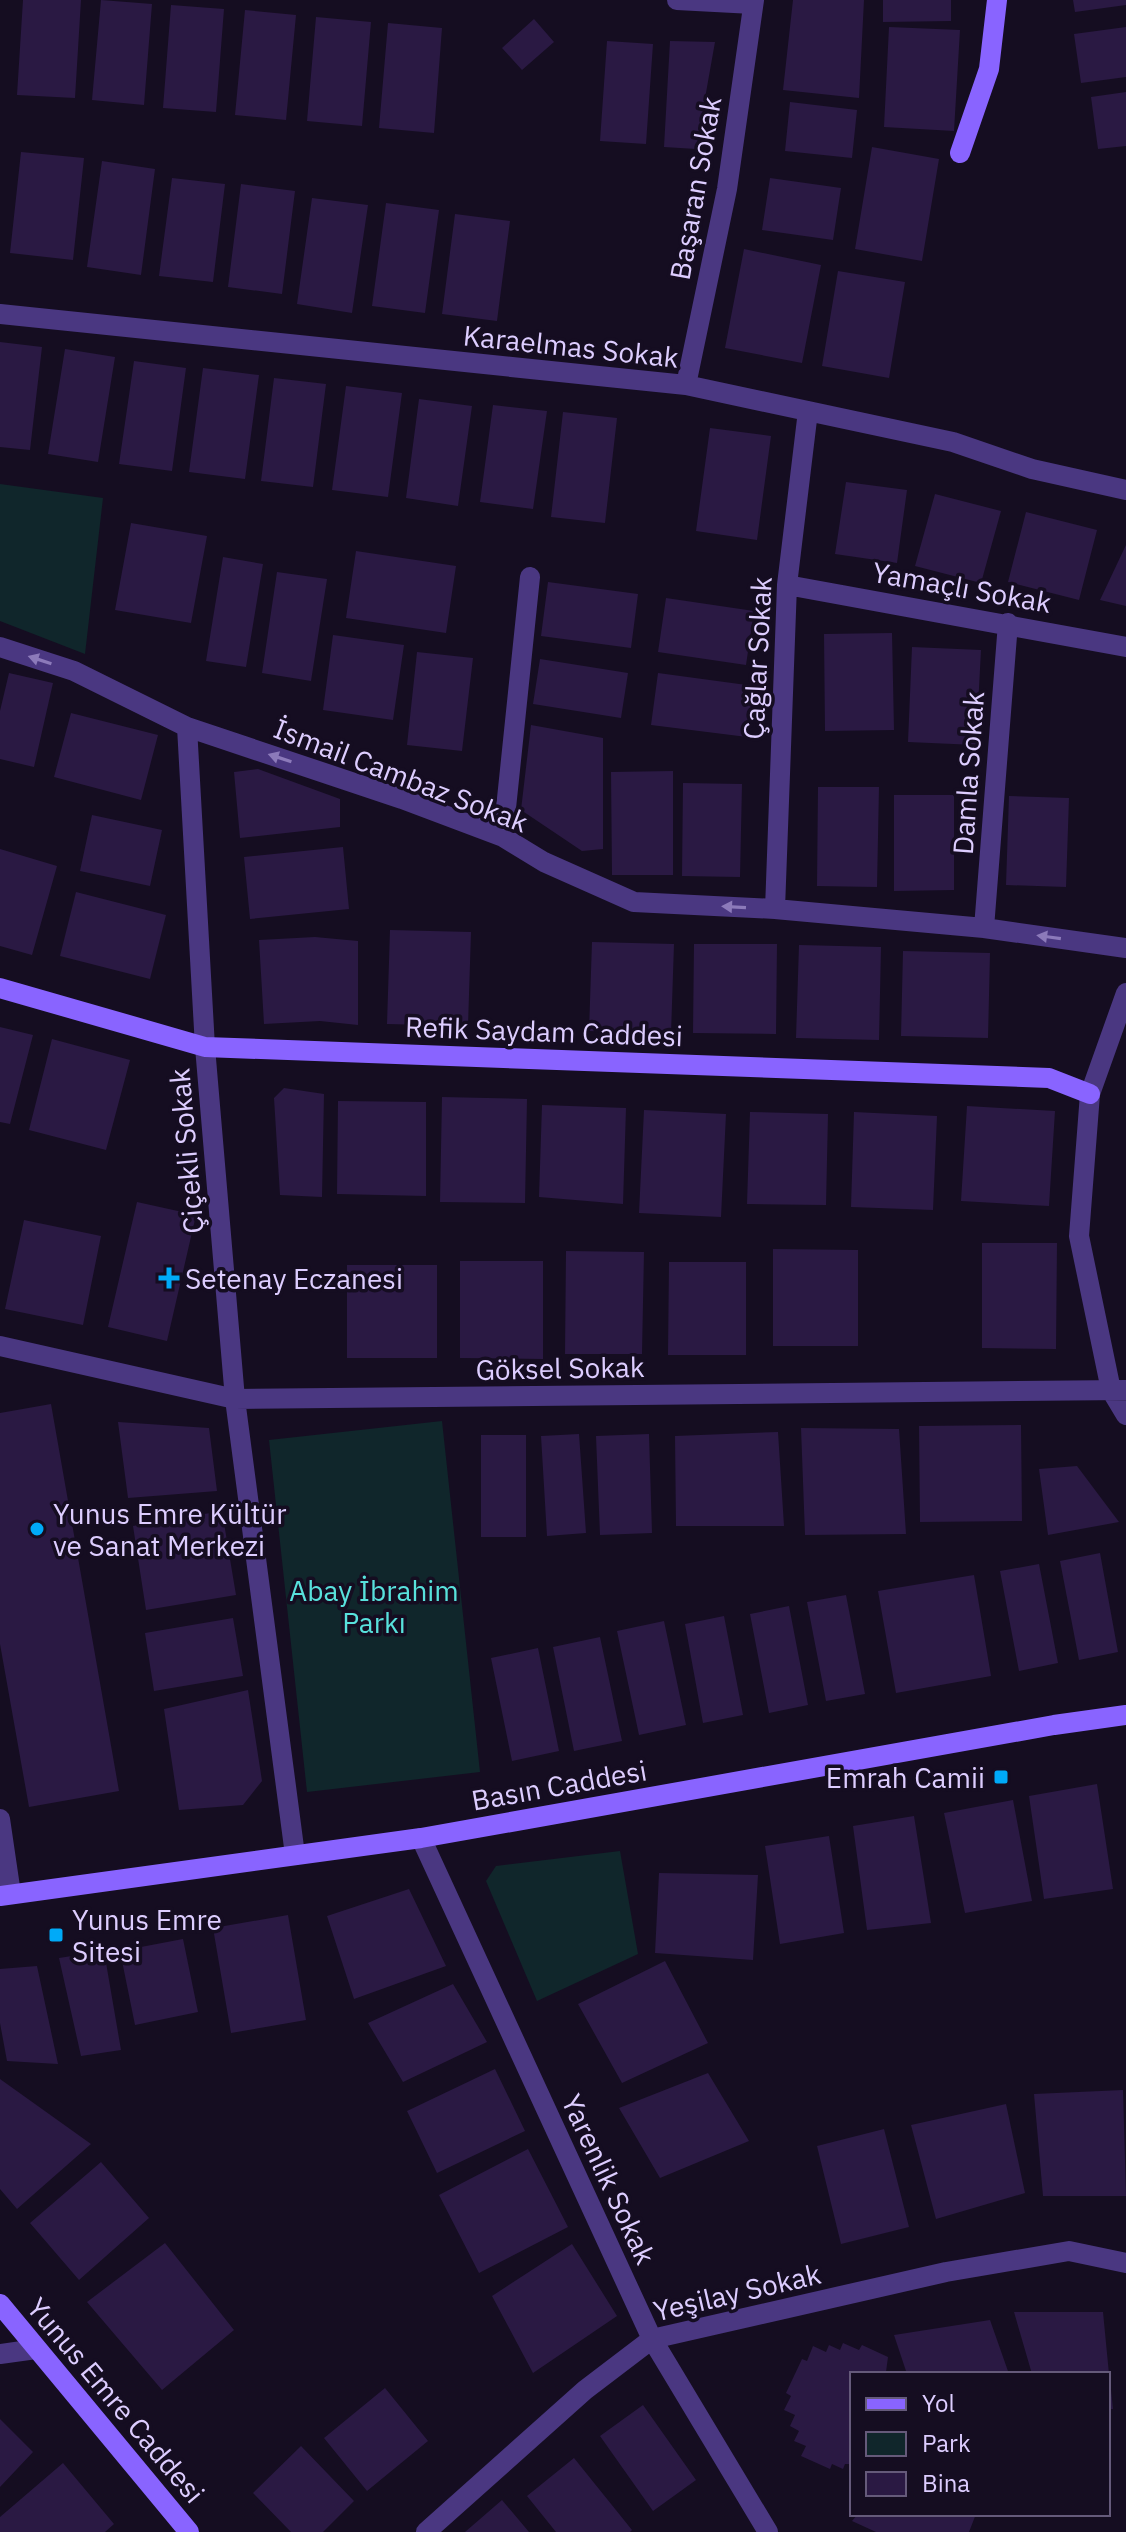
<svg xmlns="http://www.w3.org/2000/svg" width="1126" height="2532" font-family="'IBM Plex Sans',sans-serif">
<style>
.green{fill:#10262b}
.building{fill:#2a1943}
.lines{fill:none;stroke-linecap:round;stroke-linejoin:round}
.street{stroke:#4a3781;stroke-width:20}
.secondary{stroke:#8964ff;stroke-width:20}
.oneway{fill:#8c7aba}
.poi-dot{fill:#00aaf8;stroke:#150d21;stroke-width:3}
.labels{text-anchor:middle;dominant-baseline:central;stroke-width:7;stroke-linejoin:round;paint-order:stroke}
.street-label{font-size:28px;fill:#ddcdff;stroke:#150d21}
.poi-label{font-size:28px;fill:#ddcdff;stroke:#150d21;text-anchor:start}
.park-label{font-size:28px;fill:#58e1dc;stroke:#150d21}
</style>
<rect width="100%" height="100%" fill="#150d21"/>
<path class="green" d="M0,484L103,498L85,654L0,621Z
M442,1421L480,1772L307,1792L269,1440Z
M620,1851L638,1954L537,2001L486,1881L496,1866Z"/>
<path class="building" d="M23,0H81L75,98L17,95Z
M101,0L152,4L144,105L92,100Z
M793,0H864L859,98L783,90Z
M883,0H951V21L883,22Z
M1073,0H1126V5L1075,12Z
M171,5L224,9L216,112L163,108Z
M245,10L296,15L286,120L235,115Z
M316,17L371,22L362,126L307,121Z
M534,19L554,42L522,70L502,48Z
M388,23L442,28L434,133L379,128Z
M889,27L960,30L954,131L884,127Z
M1126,27V77L1081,83L1074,34Z
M607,41L653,44L646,144L600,141Z
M670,41L715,42L696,149L664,147Z
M1126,92V146L1098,149L1091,97Z
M790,102L857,110L852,158L785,151Z
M872,147L939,159L922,261L855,249Z
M21,152L84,158L73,260L10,253Z
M102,161L155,169L141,275L87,267Z
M172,178L225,184L213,282L159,276Z
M770,178L841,188L833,240L762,230Z
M241,184L295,191L282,294L228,287Z
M312,198L368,205L352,313L297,304Z
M386,203L439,210L425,313L372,306Z
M455,214L510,221L497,321L442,314Z
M744,249L821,265L802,363L725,348Z
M838,271L905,282L889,378L822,366Z
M0,342L42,347L30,450L0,447Z
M65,349L115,357L98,462L48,454Z
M134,361L186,368L172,471L119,464Z
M203,368L259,375L245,479L189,472Z
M274,378L326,384L313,487L261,481Z
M346,386L402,393L388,497L332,490Z
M419,399L472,406L458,506L406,498Z
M493,405L547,411L533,509L480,502Z
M563,412L617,418L605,523L551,517Z
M710,428L771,436L757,540L696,531Z
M846,482L907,490L897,563L835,554Z
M935,494L1001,511L981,583L915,566Z
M1026,512L1097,530L1079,600L1008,582Z
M131,523L207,536L191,623L115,610Z
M1126,545V606L1100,600Z
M356,551L456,566L446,633L346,618Z
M223,557L263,564L246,667L206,661Z
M277,572L327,579L311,681L262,673Z
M548,582L638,594L631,648L541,636Z
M666,598L754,611L746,665L658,652Z
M892,633L894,730L825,731L824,634Z
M333,635L404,645L393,720L323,710Z
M912,647L981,650L976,745L908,742Z
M417,652L473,658L462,751L407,745Z
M540,659L628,673L621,718L533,704Z
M9,673L53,683L34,767L0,759V711Z
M658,673L754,686L747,737L651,725Z
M71,713L158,735L141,800L54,777Z
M531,725L603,738V849L582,851L521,810Z
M258,769L340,799V827L240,838L234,772Z
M673,771V875H612L611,772Z
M683,783L742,784L740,877L682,876Z
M818,787H879L877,887L817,886Z
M894,795H954V890L894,891Z
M1009,796L1069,798L1066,887L1006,885Z
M92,815L162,830L150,886L80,871Z
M343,847L349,909L250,919L244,857Z
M0,849L57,866L32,955L0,946Z
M76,892L166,915L150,979L60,956Z
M390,930L471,932L468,1026L387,1024Z
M315,937L358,941V1025L320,1021L264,1024L259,940Z
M592,942L674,944L671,1034L589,1031Z
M694,944H777L776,1034L693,1033Z
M799,945L881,947L879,1040L796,1038Z
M903,951L990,953L988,1038L901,1036Z
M0,1027L33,1035L10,1124L0,1122Z
M52,1039L130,1060L106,1150L29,1130Z
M284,1088L324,1094L322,1197L280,1195L274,1098Z
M442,1097L527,1099L525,1203L440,1202Z
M338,1101L426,1102V1196L337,1194Z
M542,1105L626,1108L623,1204L539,1197Z
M967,1106L1055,1111L1049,1206L961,1201Z
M644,1110L726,1114L721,1217L639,1213Z
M750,1112L828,1114L826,1205L747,1204Z
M854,1112L937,1116L933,1210L851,1207Z
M137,1202L196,1215L167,1341L108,1327Z
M24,1220L101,1236L83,1325L5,1309Z
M982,1243H1057L1056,1349L982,1348Z
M773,1249L858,1250V1346H773Z
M566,1251L644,1252L642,1354H565Z
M460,1261H543V1359L460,1358Z
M669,1262H746V1355H668Z
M347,1265H437V1358H347Z
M51,1404L119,1791L29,1807L0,1644V1413Z
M118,1422L209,1428L217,1491L128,1498Z
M1021,1425L1022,1521L920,1522L919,1426Z
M801,1428L899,1429L906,1534L805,1535Z
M778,1432L784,1526H676L675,1436Z
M579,1434L586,1533L547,1536L541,1436Z
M649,1434L652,1533L600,1535L596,1436Z
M481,1435H526V1537H481Z
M1077,1466L1119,1522L1048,1535L1039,1469Z
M222,1511L236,1595L146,1610L133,1526Z
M1100,1553L1118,1652L1079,1660L1060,1561Z
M1039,1564L1058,1663L1019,1671L1000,1571Z
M974,1575L991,1676L896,1693L878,1591Z
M846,1595L865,1694L826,1701L807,1602Z
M789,1606L808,1705L769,1713L750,1614Z
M724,1616L743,1715L703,1723L685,1624Z
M233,1618L243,1676L154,1691L145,1633Z
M664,1621L686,1725L639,1735L617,1631Z
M600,1637L622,1741L574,1751L553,1647Z
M538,1648L559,1751L512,1761L491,1658Z
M248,1690L262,1781L243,1805L179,1810L164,1709Z
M1097,1784L1113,1889L1044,1899L1029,1796Z
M1013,1800L1032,1901L965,1913L944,1813Z
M914,1816L931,1923L867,1930L853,1826Z
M829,1836L844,1933L780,1944L765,1846Z
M659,1873L758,1875L753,1960L655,1953Z
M409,1889L446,1966L354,1999L327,1916Z
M288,1915L306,2020L231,2033L213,1928Z
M183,1939L198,2012L135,2025L120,1951Z
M104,1951L121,2050L81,2056L59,1958Z
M665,1961L708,2043L622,2083L578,2004Z
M37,1966L58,2064L7,2061L0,2023V1969Z
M453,1984L487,2042L403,2082L368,2023Z
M495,2069L525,2131L437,2173L407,2111Z
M708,2073L749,2141L660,2178L619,2108Z
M0,2079L91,2144L17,2209L0,2189Z
M1123,2090L1126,2196H1043L1034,2094Z
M1006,2104L1025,2193L936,2219L911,2125Z
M884,2129L909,2227L841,2244L817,2146Z
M528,2149L568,2227L479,2273L439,2195Z
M101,2162L149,2218L79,2280L30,2223Z
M165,2243L234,2330L162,2390L87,2302Z
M572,2244L617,2316L533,2373L492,2296Z
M1014,2312H1103L1109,2374H1032Z
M990,2320L1009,2374H907L894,2335Z
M843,2343L859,2350L862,2345L888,2357L886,2372L890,2374H852V2464H845L843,2469L832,2464L830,2469L801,2456L806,2446L794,2441L799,2431L790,2426L795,2415L784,2410L791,2396L786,2393L802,2359L807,2361L813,2346L826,2352L829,2345L840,2350Z
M1108,2380H1110L1113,2409H1108Z
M385,2388L428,2441L367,2491L324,2438Z
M643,2405L696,2480L653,2511L600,2436Z
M0,2419L33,2452L0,2487Z
M301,2446L354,2501L323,2532H291L253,2493Z
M574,2458L632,2530L630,2532H556L527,2496Z
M63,2463L114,2524L105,2532H0V2517Z
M502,2500L529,2532H465Z
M858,2514H976L969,2532H876L852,2521Z"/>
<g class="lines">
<path class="street" d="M677,0L753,4
M0,314L686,385L953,442L1032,469L1126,490
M686,385L727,189L754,0
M787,585L1126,647
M0,647L74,671L187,727L402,799L503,837L544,862L634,902L775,909L984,928L1126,948
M187,727L205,1047L235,1399L295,1855
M503,837L530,577
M775,909L787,585L808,411
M984,928L1008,623
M1126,993L1090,1094L1079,1236L1111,1390L1126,1415
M0,1346L235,1399L1126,1390
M0,1819L11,1894
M421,1838L652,2339L768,2532
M0,2354L36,2349
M426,2532L585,2390L652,2339L946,2272L1069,2251L1126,2263"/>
<path class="secondary" d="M960,153L989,69L997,0
M0,988L205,1047L1049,1078L1090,1094
M0,1896L421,1838L1054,1725L1126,1715
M0,2304L189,2532"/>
</g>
<defs><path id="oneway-solid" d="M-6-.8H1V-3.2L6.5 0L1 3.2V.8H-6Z" transform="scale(2)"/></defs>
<g class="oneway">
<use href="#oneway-solid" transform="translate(40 660) rotate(-162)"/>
<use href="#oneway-solid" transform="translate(280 758) rotate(-162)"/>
<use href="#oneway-solid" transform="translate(734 907) rotate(-177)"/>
<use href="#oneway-solid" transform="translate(1049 937) rotate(-172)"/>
</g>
<g class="poi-dot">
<path d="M165 1266h8v8h8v8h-8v8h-8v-8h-8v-8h8z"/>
<circle cx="37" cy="1529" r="8"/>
<rect x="993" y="1769" width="16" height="16" rx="4"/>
<rect x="48" y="1927" width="16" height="16" rx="4"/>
</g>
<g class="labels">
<g class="street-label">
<text transform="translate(695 188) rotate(-80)">Başaran Sokak</text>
<text transform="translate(571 346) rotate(6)">Karaelmas Sokak</text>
<text transform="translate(962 587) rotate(10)">Yamaçlı Sokak</text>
<text transform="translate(757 658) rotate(-87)">Çağlar Sokak</text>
<text transform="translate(968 773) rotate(-86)">Damla Sokak</text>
<text transform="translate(401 775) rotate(21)">İsmail Cambaz Sokak</text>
<text transform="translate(544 1031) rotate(2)">Refik Saydam Caddesi</text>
<text transform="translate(186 1151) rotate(-95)">Çiçekli Sokak</text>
<text transform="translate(560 1368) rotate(-1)">Göksel Sokak</text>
<text transform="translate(559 1785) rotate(-10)">Basın Caddesi</text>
<text transform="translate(609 2179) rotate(65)">Yarenlik Sokak</text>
<text transform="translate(737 2292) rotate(-13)">Yeşilay Sokak</text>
<text transform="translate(116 2400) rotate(50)">Yunus Emre Caddesi</text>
</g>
<g class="poi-label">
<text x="185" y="1278">Setenay Eczanesi</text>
<text x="53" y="1513">Yunus Emre Kültür<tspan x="53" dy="32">ve Sanat Merkezi</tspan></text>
<text x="985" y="1777" text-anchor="end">Emrah Camii</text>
<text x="72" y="1919">Yunus Emre<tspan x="72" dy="32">Sitesi</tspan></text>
</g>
<g class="park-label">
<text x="374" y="1590">Abay İbrahim<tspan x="374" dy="32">Parkı</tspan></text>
</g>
</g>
<rect x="850" y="2372" width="260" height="144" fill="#150d21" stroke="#655a7a" stroke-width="2"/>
<rect x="866" y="2398" width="40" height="12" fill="#8964ff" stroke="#655a7a" stroke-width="2"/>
<text x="922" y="2412" font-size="24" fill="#ddcdff">Yol</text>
<rect x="866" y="2432" width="40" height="24" fill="#10262b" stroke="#655a7a" stroke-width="2"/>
<text x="922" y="2452" font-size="24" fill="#ddcdff">Park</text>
<rect x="866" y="2472" width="40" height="24" fill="#2a1943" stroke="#655a7a" stroke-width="2"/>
<text x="922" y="2492" font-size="24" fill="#ddcdff">Bina</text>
</svg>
